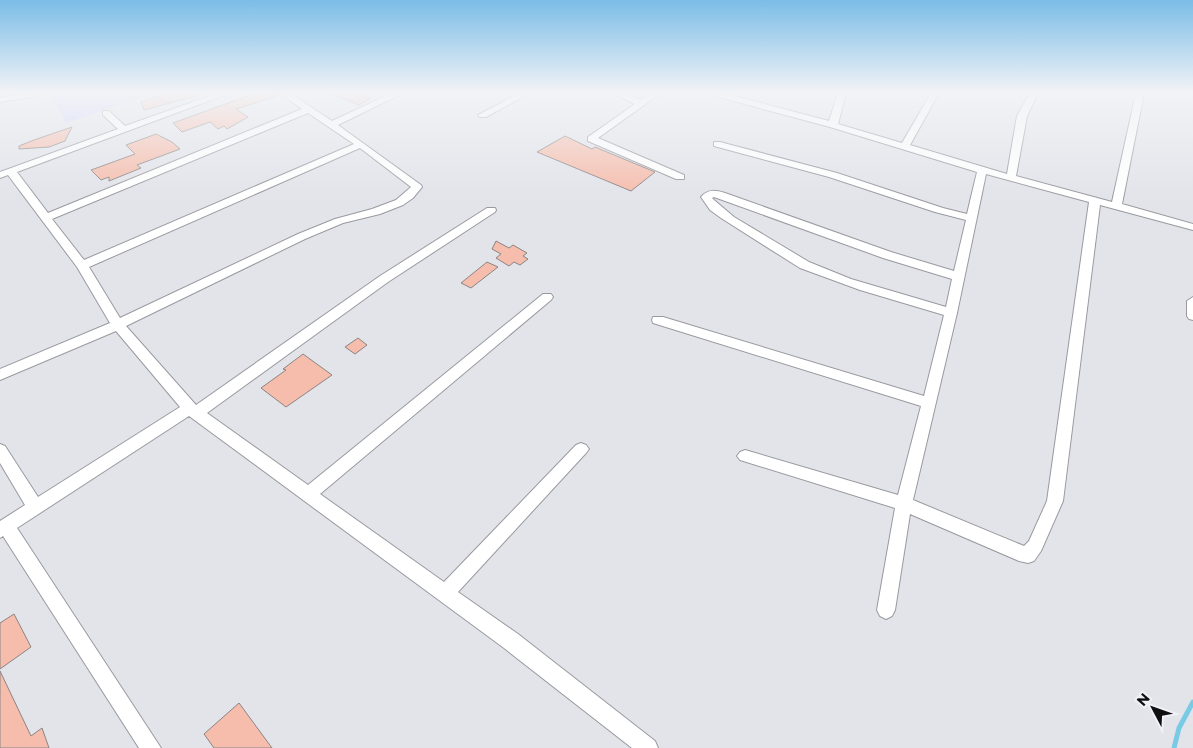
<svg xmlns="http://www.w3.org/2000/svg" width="1193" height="748" font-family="Montserrat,sans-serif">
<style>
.green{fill:#cdd4fd}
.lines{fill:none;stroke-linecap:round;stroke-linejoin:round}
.stream{stroke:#79cae5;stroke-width:5}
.building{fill:#f6bdac;stroke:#8a8482}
.street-casing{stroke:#999aa0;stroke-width:2}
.street{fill:#fff;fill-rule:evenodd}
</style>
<rect width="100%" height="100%" fill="#e3e4ea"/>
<path class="green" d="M49,93H155L66,123Z"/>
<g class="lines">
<path class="stream" d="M1174,748L1179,728L1193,702"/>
</g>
<path class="building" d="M169,93H195V96L144,110L141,102Z
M256,93H278L280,95L236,109L248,117L227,129L224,126L218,129L210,122L182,132L173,123Z
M330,93H357L371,98L359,105Z
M72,127L65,141L49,147L19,149V146L34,140Z
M156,134L172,142L180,149L137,165L141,168L109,181V177L101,180L91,170L135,154L126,145Z
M565,136L592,149L595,147L655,172L631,191L537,152Z
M496,241L509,248L513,245L527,253L523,256L528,259L520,265L514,262L509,266L496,258L501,254L492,249Z
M487,262L498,267L471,288L461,283Z
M358,338L367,345L355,354L345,347Z
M303,354L332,375L286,407L261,388L286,370L283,369Z
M14,614L31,647L0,669V623Z
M0,671L31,736L42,728L49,748H0Z
M239,703L272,748H214L204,734Z"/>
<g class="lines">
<defs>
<path id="street" d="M25,93H41L37,96L0,102V98Z
M218,93H230L17,172L48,213L302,109L280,93H290L332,121L392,93H403L338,125L421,185L422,187L413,198L403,205L380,214L343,223L305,239L126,326L196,405L380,276L487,208H495L496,210L495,212L388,282L207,413L308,485L543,294H551L553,297L551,300L320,494L444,582L576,445L581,443L586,445L589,449L586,453L458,592L518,634L655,741L658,748H632L504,648L189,416L17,528L161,748H139L3,536L0,538V521L25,505L0,463V444L5,446L38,497L180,407L116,331L0,380V369L110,323L77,267L8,175L0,178V172L118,129L103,115V111H109L125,126ZM308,113L354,144L84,260L52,219ZM360,148L411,187L396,200L372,209L335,219L298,234L120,318L89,267Z
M520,93H530L486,117H480L478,115Z
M612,93H623L641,100L652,93H661L598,138L684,175V179H676L588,141V137L635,104Z
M710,93H723L829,121L838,93H846L838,124L902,143L931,93H939L910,145L1007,174L1017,116L1030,93H1038L1027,116L1016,176L1112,202L1136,93H1144L1122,204L1193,224V230L1100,205L1063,501L1041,551L1034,561L1028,563L1019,561L910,514L895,610L892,616L886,619L880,616L877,610L895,508L740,460L737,456L740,452L745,450L898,495L921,406L653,323L652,320L653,317H663L924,396L944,315L860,290L800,268L721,218L710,210L701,197C708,189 715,190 725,193L891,252L954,271L966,220L935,212L829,177L714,146V142H720L837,173L943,208L967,214L977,172L830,127L711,95ZM986,174L1089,202L1047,501L1029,541L1024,546L913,500L957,313ZM714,197L883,258L952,279L946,307L851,279L809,262L734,217L714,200L712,198Z
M1193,297V320L1189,319L1187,316V301Z"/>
</defs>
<use href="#street" class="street-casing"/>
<use href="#street" class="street"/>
</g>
<linearGradient id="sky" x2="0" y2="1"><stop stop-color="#7bbde7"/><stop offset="0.47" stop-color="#f2f3f6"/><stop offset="1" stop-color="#f2f3f6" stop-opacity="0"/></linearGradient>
<rect width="1193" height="197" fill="url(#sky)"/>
<g transform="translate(1153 708) rotate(311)" stroke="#f0f1f7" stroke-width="4" paint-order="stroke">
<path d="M0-4L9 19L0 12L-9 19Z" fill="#0f0f11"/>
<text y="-8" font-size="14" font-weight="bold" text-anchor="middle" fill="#0f0f11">N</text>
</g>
</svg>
